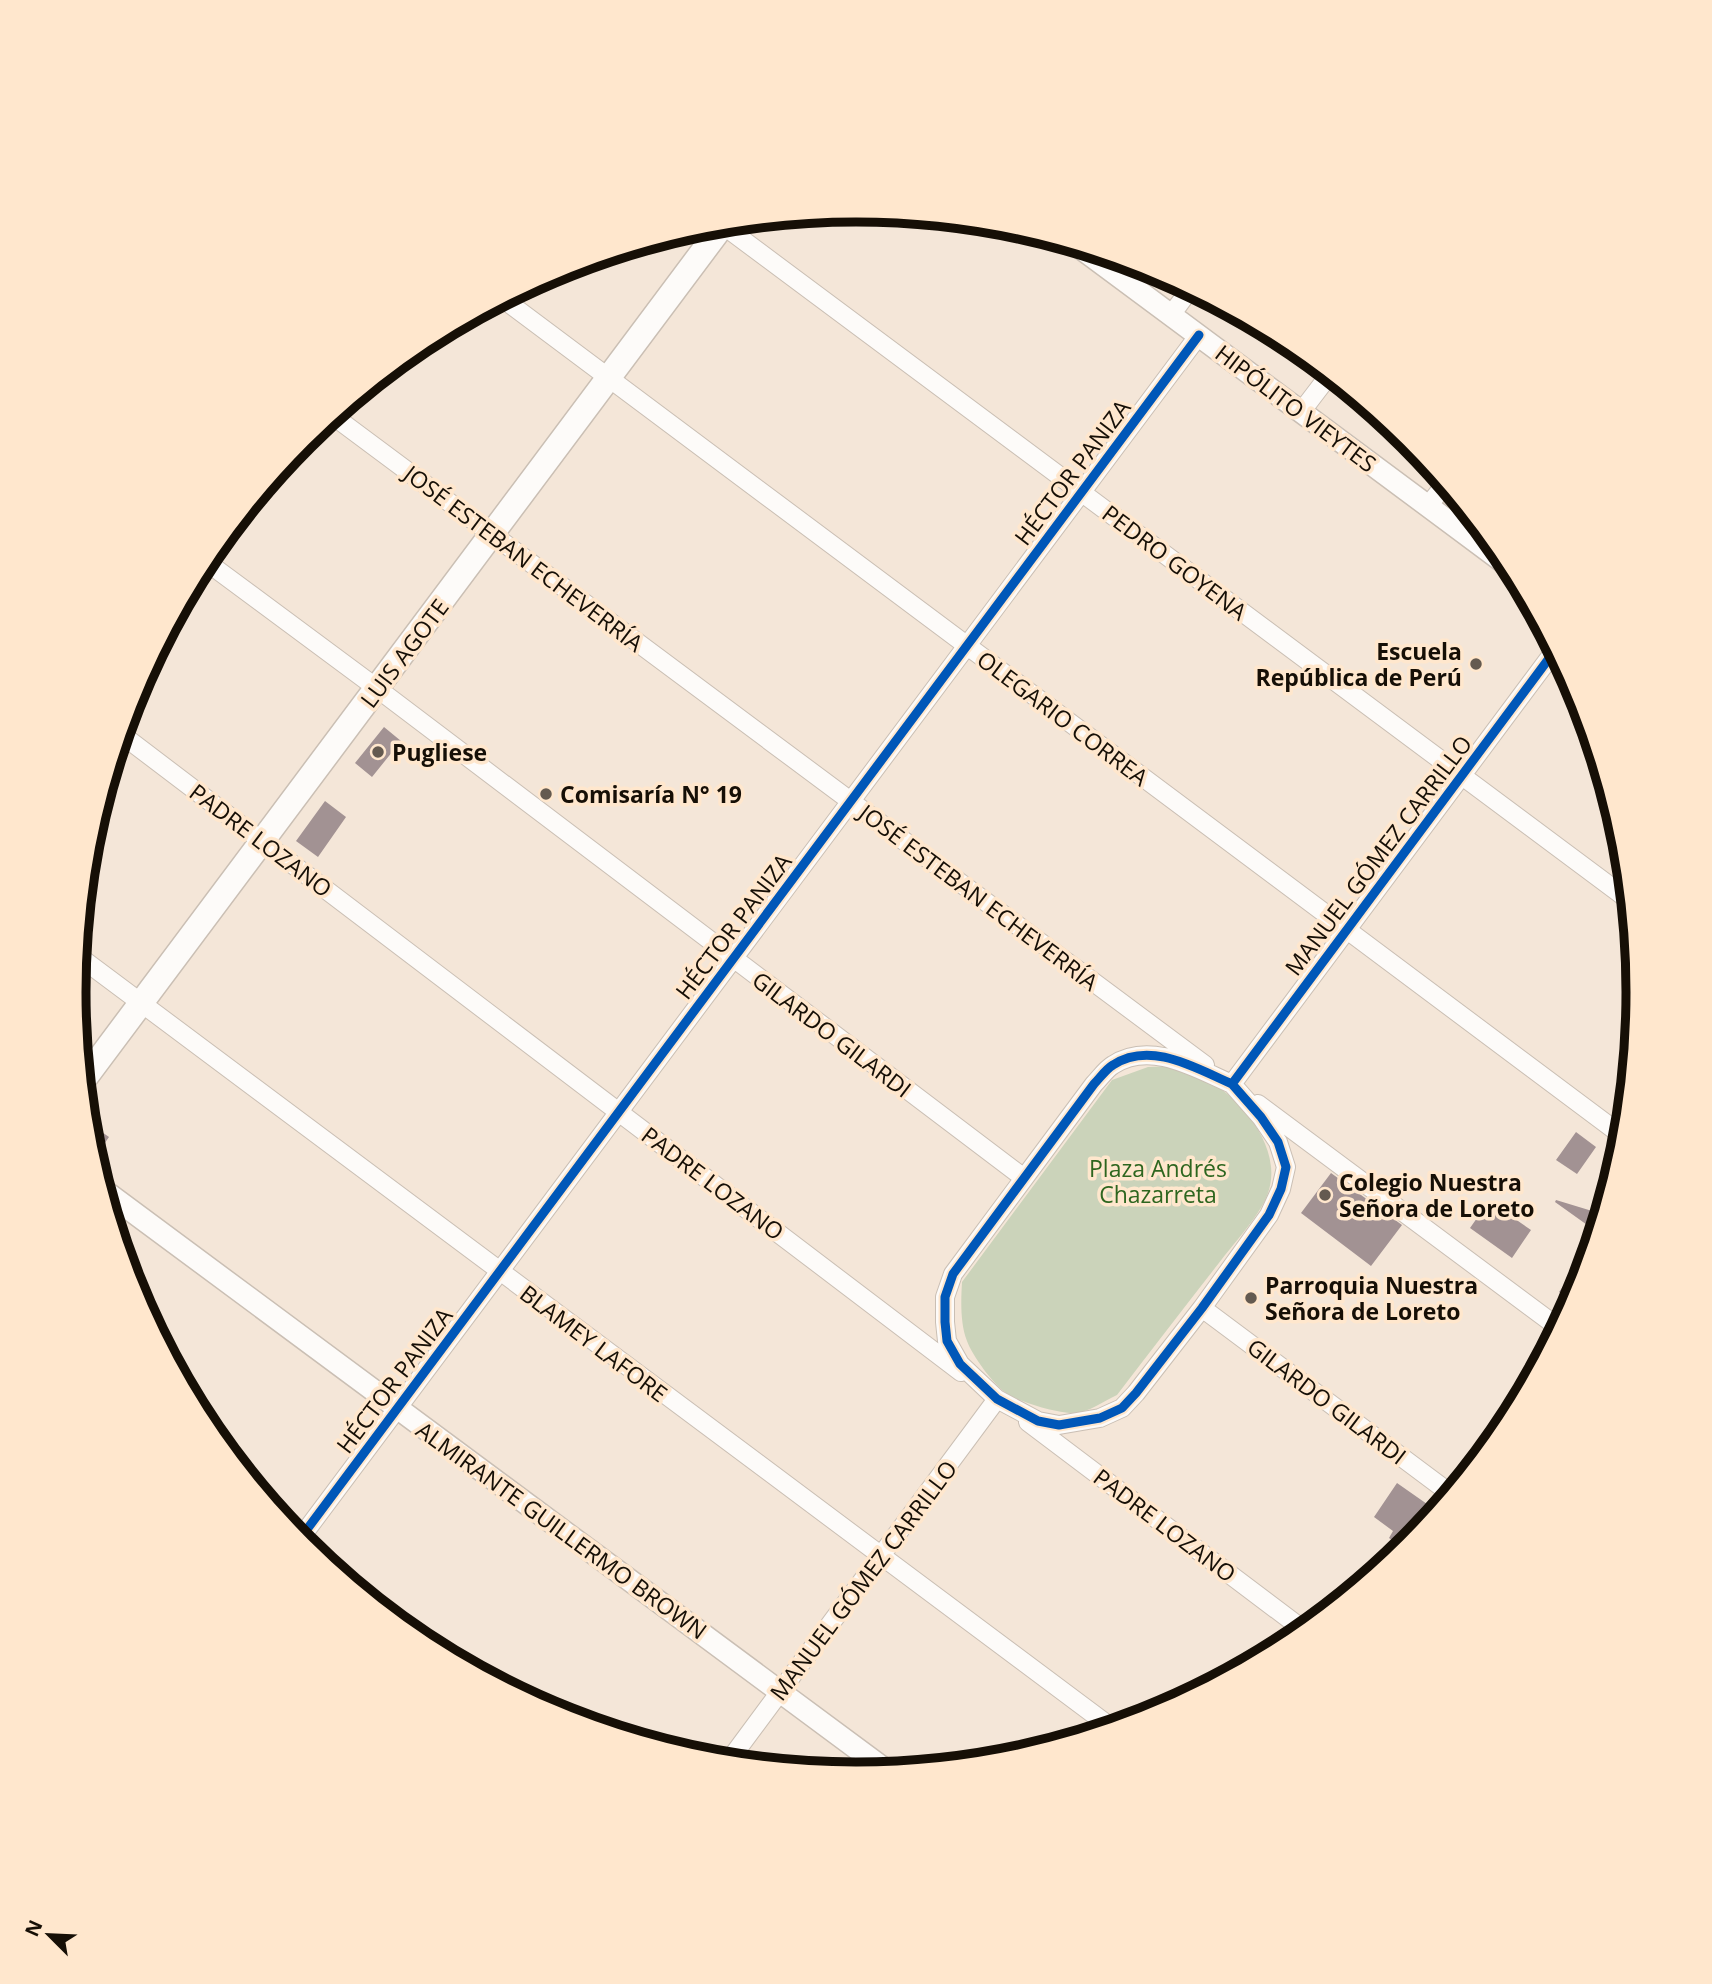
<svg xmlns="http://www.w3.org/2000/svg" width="1712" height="1984" font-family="'Open Sans',sans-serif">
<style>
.green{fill:#cbd3ba}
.building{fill:#a29293}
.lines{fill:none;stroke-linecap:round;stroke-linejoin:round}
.minor-casing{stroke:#cabfb4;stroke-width:20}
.tertiary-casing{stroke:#cabfb4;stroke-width:24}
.secondary-casing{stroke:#cabfb4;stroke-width:27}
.minor{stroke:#fdfbf9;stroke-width:18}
.tertiary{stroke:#fdfbf9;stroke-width:21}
.secondary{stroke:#fdfbf9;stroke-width:24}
.cycleway-casing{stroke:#ffe7cd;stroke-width:13}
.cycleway{stroke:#0057b8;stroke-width:9}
.poi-dot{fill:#645a50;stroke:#ffe7cd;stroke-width:2.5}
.labels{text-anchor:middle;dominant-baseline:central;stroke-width:7;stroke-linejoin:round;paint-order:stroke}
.street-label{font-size:23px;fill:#160f06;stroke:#ffe7cd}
.poi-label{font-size:23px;font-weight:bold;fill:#160f06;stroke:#ffe7cd;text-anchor:start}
.park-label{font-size:23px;fill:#2e661f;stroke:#ffe7cd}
.rim{fill:none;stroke:#160f06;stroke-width:9}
</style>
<rect width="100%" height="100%" fill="#f4e6d8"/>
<path class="green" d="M1172,1066C1182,1070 1193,1072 1202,1077C1240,1096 1284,1148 1268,1193C1261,1214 1235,1242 1222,1259C1187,1304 1152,1349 1117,1395C1104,1401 1088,1413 1073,1413C1056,1413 1020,1402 1006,1393C993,1384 972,1355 967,1341C960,1323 961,1300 962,1282L1112,1080L1148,1067Z"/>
<path class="building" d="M384,727L401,741L372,777L355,763Z
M325,801L346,817L318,857L296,841Z
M86,1121L109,1137L93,1160L88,1144Z
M1576,1132L1596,1147L1577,1174L1556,1160Z
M1331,1173L1402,1225L1371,1266L1301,1213Z
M1556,1200L1602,1214L1597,1232L1555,1202Z
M1489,1201L1531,1230L1512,1258L1470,1228Z
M1588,1252L1590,1253L1579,1292L1573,1303L1559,1292Z
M1397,1483L1437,1511L1405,1549L1389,1538L1393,1531L1374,1517Z"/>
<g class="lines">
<defs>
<path id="minor" d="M720,223L1630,901
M502,298L1624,1137
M1171,315L1191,288
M1301,412L1330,374
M332,415L1205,1065
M1428,506L1446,483
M204,560L378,689L1024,1178
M121,734L961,1372
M77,955L1112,1728
M1232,1084L1261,1117L1278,1142L1286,1167L1281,1189L1269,1215L1202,1308L1136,1393L1122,1408L1100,1418L1059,1425L1038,1421L997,1399L960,1364L947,1341L945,1322V1297L953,1274L1094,1084C1100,1078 1106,1069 1113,1065C1151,1040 1197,1069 1232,1084L1556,649
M1258,1104L1559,1328
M1202,1308L1451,1494
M1028,1422L1305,1631
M299,1540L1199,335
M728,1762L997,1399"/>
<path id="tertiary" d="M1078,246L1514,570
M102,1189L887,1771"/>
<path id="secondary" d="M82,1082L725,222"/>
</defs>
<use href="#minor" class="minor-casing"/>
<use href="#tertiary" class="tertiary-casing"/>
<use href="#secondary" class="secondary-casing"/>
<use href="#minor" class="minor"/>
<use href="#tertiary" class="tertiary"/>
<use href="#secondary" class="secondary"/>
<defs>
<path id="cycleway" d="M1232,1084L1261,1117L1278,1142L1286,1167L1281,1189L1269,1215L1202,1308L1136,1393L1122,1408L1100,1418L1059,1425L1038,1421L997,1399L960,1364L947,1341L945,1322V1297L953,1274L1094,1084C1100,1078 1106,1069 1113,1065C1151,1040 1197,1069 1232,1084L1556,649
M299,1540L1199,335"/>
</defs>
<use href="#cycleway" class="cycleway-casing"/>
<use href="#cycleway" class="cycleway"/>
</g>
<g class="poi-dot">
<circle cx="1476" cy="664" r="7"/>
<circle cx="378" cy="752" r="7"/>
<circle cx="546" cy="794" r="7"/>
<circle cx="1325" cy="1195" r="7"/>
<circle cx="1251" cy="1298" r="7"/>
</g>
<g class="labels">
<g class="street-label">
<text transform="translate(1296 408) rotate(37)">HIPÓLITO VIEYTES</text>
<text transform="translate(1072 472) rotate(-53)">HÉCTOR PANIZA</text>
<text transform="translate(524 558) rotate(37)">JOSÉ ESTEBAN ECHEVERRÍA</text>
<text transform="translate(1175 562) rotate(37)">PEDRO GOYENA</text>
<text transform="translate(404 653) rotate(-53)">LUIS AGOTE</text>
<text transform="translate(1063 718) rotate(37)">OLEGARIO CORREA</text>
<text transform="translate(261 840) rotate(37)">PADRE LOZANO</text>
<text transform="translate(1378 855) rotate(-53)">MANUEL GÓMEZ CARRILLO</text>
<text transform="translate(979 897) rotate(37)">JOSÉ ESTEBAN ECHEVERRÍA</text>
<text transform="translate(733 926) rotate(-53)">HÉCTOR PANIZA</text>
<text transform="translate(832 1034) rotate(37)">GILARDO GILARDI</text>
<text transform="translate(713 1183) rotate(37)">PADRE LOZANO</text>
<text transform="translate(594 1343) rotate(37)">BLAMEY LAFORE</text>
<text transform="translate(394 1380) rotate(-53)">HÉCTOR PANIZA</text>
<text transform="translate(1327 1401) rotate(37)">GILARDO GILARDI</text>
<text transform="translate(1165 1525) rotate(37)">PADRE LOZANO</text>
<text transform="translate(562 1530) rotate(36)">ALMIRANTE GUILLERMO BROWN</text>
<text transform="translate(863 1580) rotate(-53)">MANUEL GÓMEZ CARRILLO</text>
</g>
<g class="poi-label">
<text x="1462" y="651" text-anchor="end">Escuela<tspan x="1462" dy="26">República de Perú</tspan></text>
<text x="392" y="752">Pugliese</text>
<text x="560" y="794">Comisaría N° 19</text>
<text x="1339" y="1182">Colegio Nuestra<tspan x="1339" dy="26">Señora de Loreto</tspan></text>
<text x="1265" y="1285">Parroquia Nuestra<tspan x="1265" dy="26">Señora de Loreto</tspan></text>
</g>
<g class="park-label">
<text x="1158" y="1168">Plaza Andrés<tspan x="1158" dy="26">Chazarreta</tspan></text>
</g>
</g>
<path d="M0 0H1712V1984H0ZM86 992a770 770 0 1 1 1540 0a770 770 0 1 1-1540 0Z" fill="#ffe7cd" fill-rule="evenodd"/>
<path class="rim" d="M86 992a770 770 0 1 1 1540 0a770 770 0 1 1-1540 0Z"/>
<g transform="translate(49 1935) rotate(294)" stroke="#ffe7cd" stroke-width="5" paint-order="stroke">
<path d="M0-5L12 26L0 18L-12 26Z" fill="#160f06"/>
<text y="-10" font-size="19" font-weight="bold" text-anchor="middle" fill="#160f06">N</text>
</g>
</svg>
